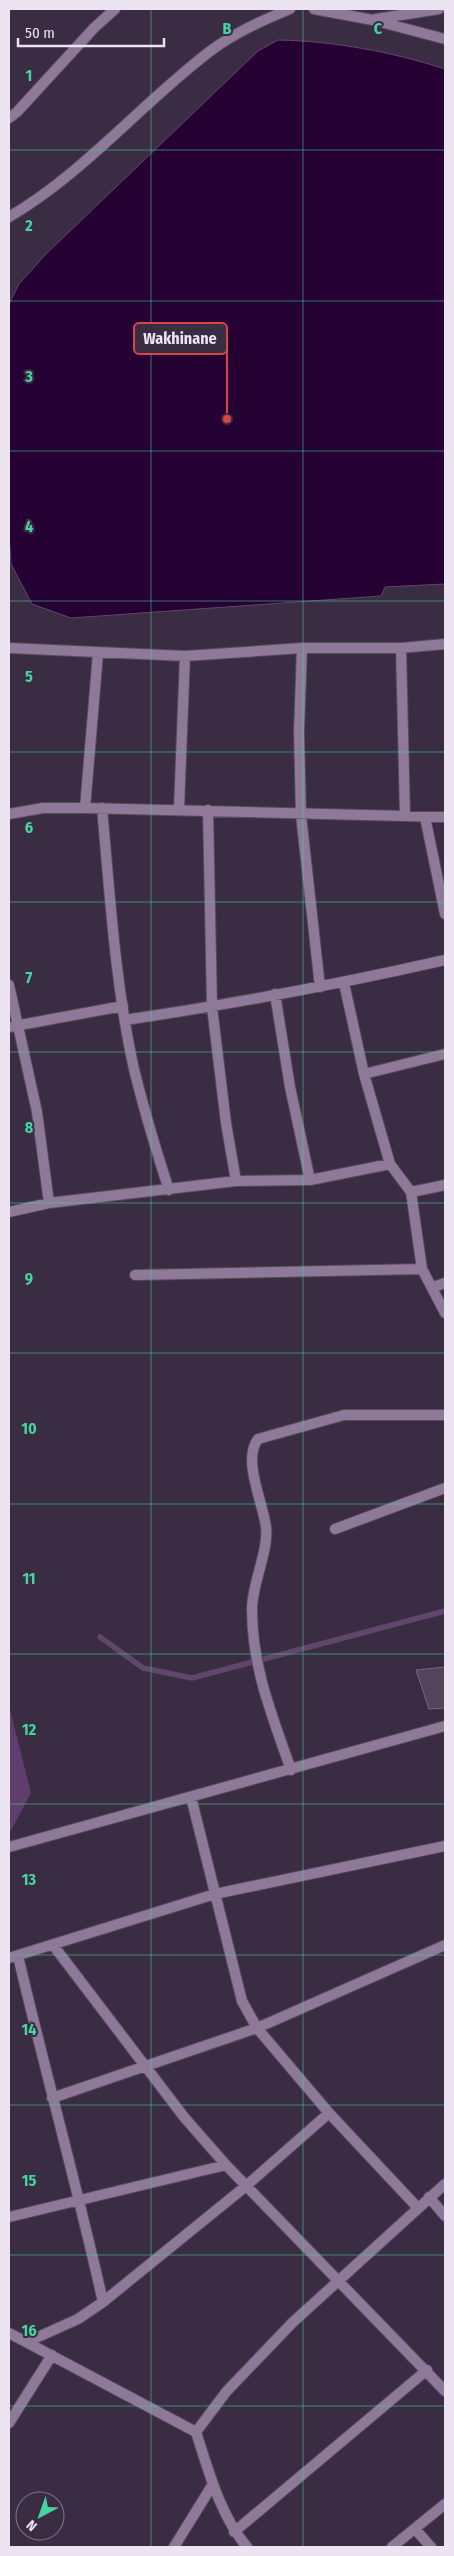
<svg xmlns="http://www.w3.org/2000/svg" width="454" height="2556" font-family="'Fira Sans Condensed',sans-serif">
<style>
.green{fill:#5f3e6e}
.water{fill:#250233;stroke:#61466c}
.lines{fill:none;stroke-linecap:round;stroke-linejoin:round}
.stream{stroke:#61466c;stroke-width:5.5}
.building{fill:#54445b;stroke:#77677f}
.minor-casing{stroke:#57495e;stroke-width:12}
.minor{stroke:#8e7998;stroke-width:10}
.grid{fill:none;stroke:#45d49f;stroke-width:1;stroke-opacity:0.55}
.grid-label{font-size:16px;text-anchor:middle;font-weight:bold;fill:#45d49f;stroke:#3a2c42;stroke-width:4;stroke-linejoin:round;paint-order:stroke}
.leader{fill:none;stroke:#d94446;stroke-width:2}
.callout-dot{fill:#d94446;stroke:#3a2c42;stroke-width:2}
.callout{fill:#3a2c42;stroke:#d94446;stroke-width:2}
.callout-label{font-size:16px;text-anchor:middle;font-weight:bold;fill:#ede4f2}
</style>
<rect width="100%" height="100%" fill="#3a2c42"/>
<path class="green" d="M9,1706L31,1793L9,1834Z"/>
<path class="water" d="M278,40C334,41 392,52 445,69V584L385,587L381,596L71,618L32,604L11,564L9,534V304L19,284L45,255L258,51Z"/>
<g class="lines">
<path class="stream" d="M100,1637L143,1668L192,1678L445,1611"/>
</g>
<path class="building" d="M445,1667V1708L429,1709L416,1670Z"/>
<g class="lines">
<defs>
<path id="minor" d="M314,9L373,20L445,39
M376,19L439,9
M9,118L17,112L94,28L115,9
M9,217C84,173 141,104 209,52C234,33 261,21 290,9
M9,648L185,656L302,648H401L445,644
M302,648L299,732L301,815L320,987
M401,648L405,816
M85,808L98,653
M102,808C110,895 115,984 134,1069C144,1110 156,1150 169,1190
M179,809L185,656
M208,810L212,1007L226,1123L236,1181
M9,814L43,808H85L445,817
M425,817L445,914
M344,983L364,1074L390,1164
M9,985L37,1112L49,1203
M275,994L290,1087L310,1180
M125,1020C233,1004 339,984 445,960
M9,1027L123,1006
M364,1074L445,1054
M411,1192L445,1185
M9,1212L49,1203L236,1181L310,1180L390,1164L411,1192L422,1269L445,1313
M135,1275L422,1269
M433,1287L445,1283
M335,1529L445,1488
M291,1770C272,1715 252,1668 252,1609C252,1584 269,1550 266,1527C263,1502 242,1460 258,1439L344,1415H445
M191,1797L242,2001L257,2028L329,2113L418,2208
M9,1847L445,1726
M53,1945L184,2117L226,2165L445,2391
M18,1956C45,2071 77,2186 103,2302
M9,1958L215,1894L445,1846
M52,2098L257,2028L445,1945
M429,2197L445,2216
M9,2217L226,2165
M9,2333L196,2432
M27,2342L78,2319L103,2302L246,2186L329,2113
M9,2423L52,2355
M415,2529L431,2547
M234,2532L427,2370
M174,2547L213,2484
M247,2547C220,2515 209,2472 196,2432L226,2392L292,2323L445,2184
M392,2547L445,2504"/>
</defs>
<use href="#minor" class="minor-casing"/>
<use href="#minor" class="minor"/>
</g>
<path class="grid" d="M151,9V2547M303,9V2547M9,150H445M9,301H445M9,451H445M9,601H445M9,752H445M9,902H445M9,1052H445M9,1203H445M9,1353H445M9,1504H445M9,1654H445M9,1804H445M9,1955H445M9,2105H445M9,2255H445M9,2406H445"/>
<g class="grid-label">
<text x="227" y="34">B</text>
<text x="378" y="34">C</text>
<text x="29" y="81">1</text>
<text x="29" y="231">2</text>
<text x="29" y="382">3</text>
<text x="29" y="532">4</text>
<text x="29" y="682">5</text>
<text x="29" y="833">6</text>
<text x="29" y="983">7</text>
<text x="29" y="1133">8</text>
<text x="29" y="1284">9</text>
<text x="29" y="1434">10</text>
<text x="29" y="1584">11</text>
<text x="29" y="1735">12</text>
<text x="29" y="1885">13</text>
<text x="29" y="2035">14</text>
<text x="29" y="2186">15</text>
<text x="29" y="2336">16</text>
</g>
<path class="leader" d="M227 419L227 339"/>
<circle class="callout-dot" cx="227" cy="419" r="5"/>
<rect class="callout" x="134" y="323" width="93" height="31" rx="5"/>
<g class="callout-label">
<text x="180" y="344">Wakhinane</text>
</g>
<rect width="454" height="2556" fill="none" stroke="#ede4f2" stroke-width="20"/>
<g transform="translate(40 2516) rotate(221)"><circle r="24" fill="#3a2c42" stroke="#827688"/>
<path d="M0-4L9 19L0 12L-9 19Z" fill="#45d49f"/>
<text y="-8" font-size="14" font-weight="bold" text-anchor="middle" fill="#ede4f2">N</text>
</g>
<path d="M18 38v8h146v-8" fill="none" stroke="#ede4f2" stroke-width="2.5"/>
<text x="25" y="38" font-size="15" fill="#ede4f2" stroke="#3a2c42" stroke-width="4" paint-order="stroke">50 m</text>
</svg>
